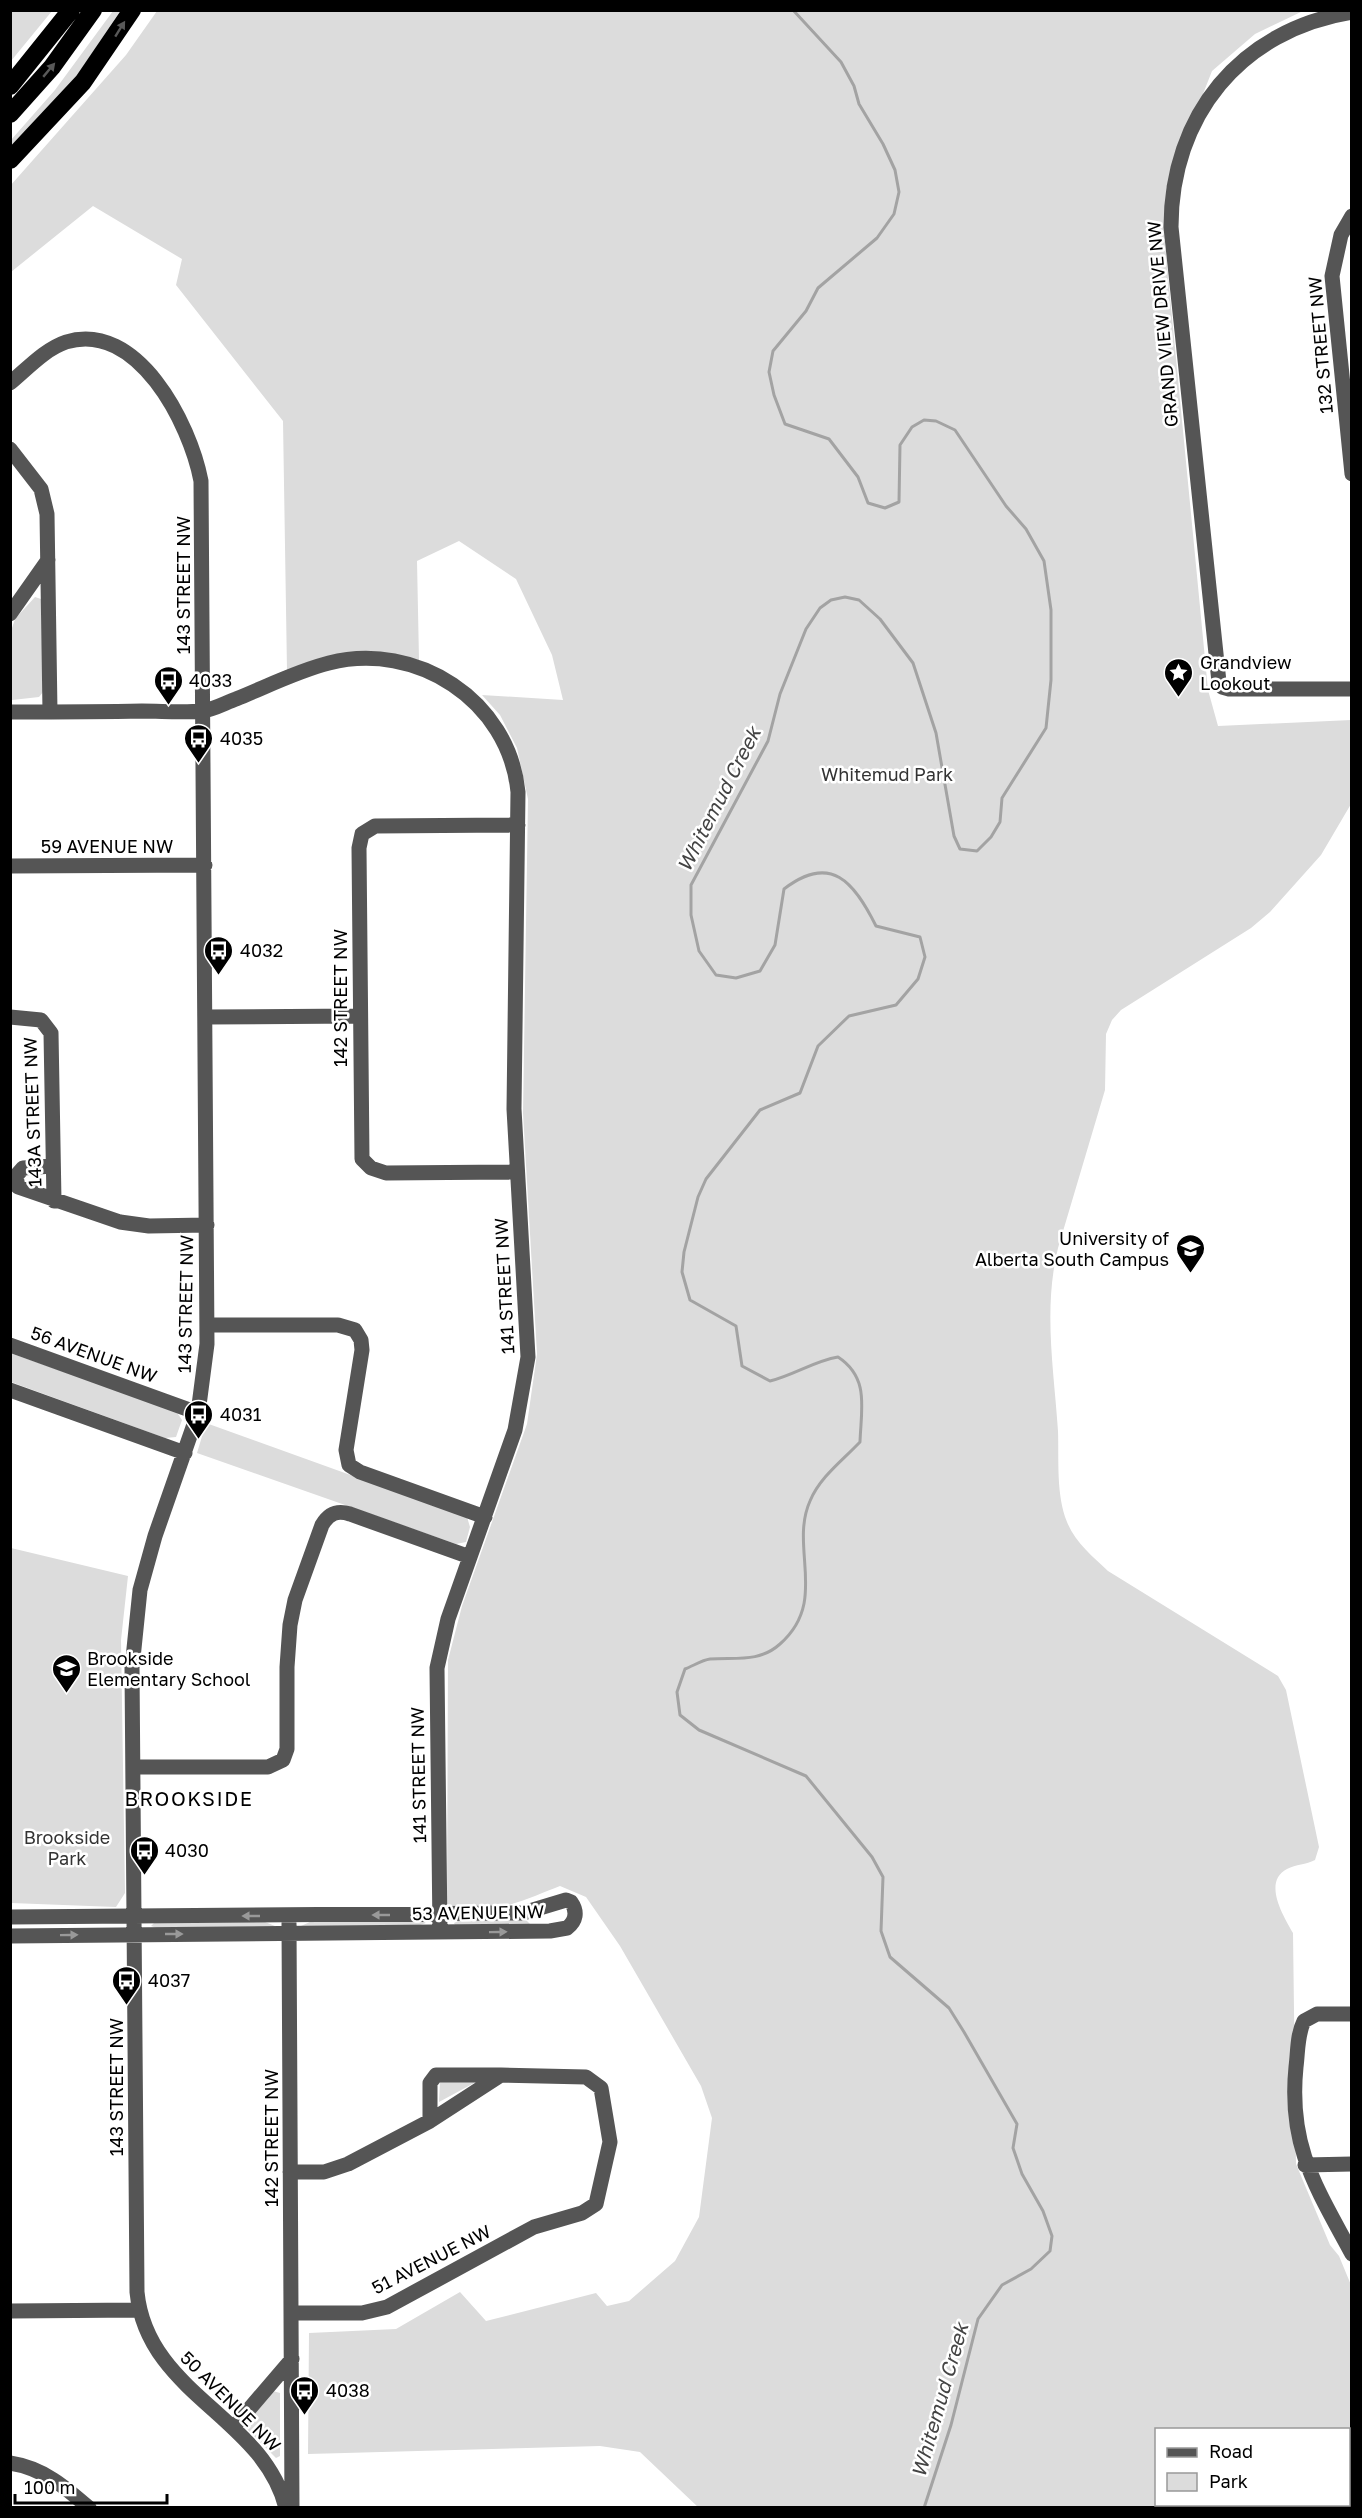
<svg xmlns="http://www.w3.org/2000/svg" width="1362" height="2518" font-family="'Golos Text',sans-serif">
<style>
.green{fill:#dcdcdc;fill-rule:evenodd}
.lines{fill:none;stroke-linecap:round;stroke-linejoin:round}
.stream{stroke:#a3a3a3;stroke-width:3}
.minor{stroke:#555;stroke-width:15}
.highway{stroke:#000;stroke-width:18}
.oneway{fill:#595959}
.oneway2{fill:#999}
.labels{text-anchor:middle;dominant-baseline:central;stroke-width:5;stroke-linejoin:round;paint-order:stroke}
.street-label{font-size:18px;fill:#000;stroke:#fff}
.poi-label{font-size:18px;fill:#000;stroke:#fff;text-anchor:start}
.park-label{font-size:18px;fill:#333;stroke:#fff}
.water-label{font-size:20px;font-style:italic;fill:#444;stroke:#fff}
.neighbourhood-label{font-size:20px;letter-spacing:1.5px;fill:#000;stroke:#fff}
</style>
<rect width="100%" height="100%" fill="#fff"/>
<path class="green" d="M11,10L52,11L11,61L10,11Z
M113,11H120L77,76L11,150V140L55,90Z
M157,11H1303L1255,34L1212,71L1166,188L1165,244L1208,690L1218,726L1351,720V804L1321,855L1270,912L1251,928L1121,1010L1112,1020L1106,1034L1105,1090L1058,1248C1043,1309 1054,1370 1058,1431C1059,1460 1056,1495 1067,1522C1075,1542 1093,1557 1108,1571L1278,1676L1286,1690L1319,1847L1315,1860C1306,1865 1296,1864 1287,1869C1262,1882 1284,1917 1293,1933L1296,2164L1330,2245L1339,2256L1351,2285V2507L699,2508L640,2452L600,2446L308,2454L309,2333L396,2329L460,2292L486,2321L596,2293L607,2306L629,2301L675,2261L699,2217L712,2118L701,2086L620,1946L586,1897L560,1886C529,1898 479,1922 447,1904L448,1660L462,1606L527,1424L537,1354L523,1113L528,799L517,748L500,715L482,695L563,700L552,655L516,579L459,541L417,561L419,660L385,655L287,671L283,421L176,285L182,259L93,206L11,272L10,186L126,55ZM1156,2430H1348V2504H1156Z
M35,597L41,599L43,692L39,697L12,700L10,634L15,619Z
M10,1353L176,1411L182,1420L176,1437L165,1438L11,1382Z
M206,1423L467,1517L470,1527L466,1542L456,1544L197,1453Z
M11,1548L128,1576L121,1640L125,1893L116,1907L11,1903Z
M526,1920L530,1924L455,1925L454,1923L458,1921Z
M424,1921L426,1923L417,1926H301L310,1922Z
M265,1922L275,1926L160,1929L151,1926L154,1923Z
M440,2081L476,2082L439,2102Z
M273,2391L280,2393V2456L276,2458L247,2429L246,2424Z"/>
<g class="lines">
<path class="stream" d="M793,10L841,62L854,86L859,104L883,144L895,170L899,192L894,214L877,238L818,288L806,311L773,351L769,372L774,395L785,424L829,439L858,477L868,503L885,508L899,502L900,445L912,427L924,420L936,421L955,430L1006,506L1026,529L1044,561L1051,610V680L1046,728L1002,798L1000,822L991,837L977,851L960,849L954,836L936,733L913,663L880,619L859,600L845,597L831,600L820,608L806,629L780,694L768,741L691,885V915L699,951L716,975L736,978L760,971L775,945L784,889C831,853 854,882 876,926L920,937L925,957L918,979L896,1005L849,1016L818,1046L800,1093L760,1110L706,1179L698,1197L684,1252L682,1272L690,1300L736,1326L742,1366L770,1381C794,1375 814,1361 838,1357C870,1378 861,1409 860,1442C842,1461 820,1477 810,1501C789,1548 829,1601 780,1644C759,1663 735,1657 710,1659C702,1660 693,1666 685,1669L677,1692L680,1715L699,1730L806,1776L872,1857L883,1877L881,1931L890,1957L949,2008L964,2032L1017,2124L1013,2148L1022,2174L1043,2211L1052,2236L1050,2251L1031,2269L1002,2285L978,2319L951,2425L924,2508"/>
<path class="minor" d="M1352,12C1240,30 1171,116 1171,227L1219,682L1222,687L1229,689H1352
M1352,216L1341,235L1332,276L1352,474
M10,383C27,369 45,349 66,342C137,320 190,423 201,481L207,1344L198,1413L155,1536L140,1590L132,1668L137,2292C147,2394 263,2416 286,2508
M10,449L41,489L47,514L50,712
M10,614L48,560
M10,712C54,712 98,712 142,711C162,711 182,713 202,711C213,710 225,703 236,699C266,687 297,671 329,663C416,641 509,700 518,792L514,1109L528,1357L515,1430L448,1619L437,1668L440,1932
M10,866L205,865
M10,1017L41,1020L51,1033L54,1201
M206,1017L360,1016
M53,1166L23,1168L16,1176L18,1187L120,1222L149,1226L207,1225
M516,1172L386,1173L371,1168L362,1159L359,848L362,834L375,826L518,825
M208,1325H338L355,1330L361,1340L362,1350L346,1450L349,1465L360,1472L485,1517
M10,1345L198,1413
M10,1390L185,1453
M133,1767H268L283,1760L287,1749V1667L290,1625L295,1600L322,1525C329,1513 337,1510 350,1514L470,1557
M10,1917L523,1913L566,1900L571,1902C578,1912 576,1921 567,1928L550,1931L10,1936
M289,1923L292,2508
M1352,2014H1317L1304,2021C1297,2035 1298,2052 1296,2067C1288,2146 1316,2187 1352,2254
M430,2121V2083L436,2075H501
M1305,2165L1352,2164
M290,2172H324L348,2164L430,2121L501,2075L586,2077L601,2088L610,2142L596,2204L582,2213L534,2227L387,2307L362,2313H291
M10,2311L140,2310
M233,2428L292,2359
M10,2463C43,2468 65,2487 89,2508"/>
<path class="highway" d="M10,86L71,10
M10,114L52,67L93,10
M10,160L83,82L132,10"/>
</g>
<defs><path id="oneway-solid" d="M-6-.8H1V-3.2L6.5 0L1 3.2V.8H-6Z" transform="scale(1.5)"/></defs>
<g class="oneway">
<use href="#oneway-solid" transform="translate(120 29) rotate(-58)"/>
<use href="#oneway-solid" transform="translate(49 70) rotate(-50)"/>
</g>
<g class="oneway2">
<use href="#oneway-solid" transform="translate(381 1915) rotate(180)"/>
<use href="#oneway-solid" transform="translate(251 1916) rotate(180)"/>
<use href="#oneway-solid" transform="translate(498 1932) rotate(-1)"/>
<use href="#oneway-solid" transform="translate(174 1934)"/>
<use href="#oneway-solid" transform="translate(69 1935) rotate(-1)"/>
</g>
<defs>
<symbol id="sight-pin" viewBox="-11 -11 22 30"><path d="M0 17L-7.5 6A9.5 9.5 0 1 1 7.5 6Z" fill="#000" stroke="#fff"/><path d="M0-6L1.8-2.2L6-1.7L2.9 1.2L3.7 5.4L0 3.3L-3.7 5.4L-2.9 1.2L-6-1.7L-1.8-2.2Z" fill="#fff"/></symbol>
<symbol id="bus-pin" viewBox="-11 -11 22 30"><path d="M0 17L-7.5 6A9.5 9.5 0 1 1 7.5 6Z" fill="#000" stroke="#fff"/><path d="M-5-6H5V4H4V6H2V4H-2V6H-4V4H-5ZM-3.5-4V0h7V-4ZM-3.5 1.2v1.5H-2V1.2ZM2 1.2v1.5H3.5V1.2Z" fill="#fff"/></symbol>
<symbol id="university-pin" viewBox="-11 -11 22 30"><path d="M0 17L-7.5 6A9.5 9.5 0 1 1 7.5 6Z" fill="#000" stroke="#fff"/><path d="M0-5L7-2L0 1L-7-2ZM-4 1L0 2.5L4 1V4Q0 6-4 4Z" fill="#fff"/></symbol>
<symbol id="school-pin" viewBox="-11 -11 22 30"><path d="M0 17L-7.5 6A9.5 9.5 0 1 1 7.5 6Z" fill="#000" stroke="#fff"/><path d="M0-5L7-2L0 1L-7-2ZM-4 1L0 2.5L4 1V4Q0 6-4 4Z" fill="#fff"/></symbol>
</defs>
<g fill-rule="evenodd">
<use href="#sight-pin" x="1162" y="656" width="33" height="45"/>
<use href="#bus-pin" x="152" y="664" width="33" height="45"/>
<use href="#bus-pin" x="182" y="722" width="33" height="45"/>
<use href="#bus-pin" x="202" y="934" width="33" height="45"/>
<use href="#university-pin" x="1174" y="1232" width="33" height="45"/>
<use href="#bus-pin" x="182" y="1398" width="33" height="45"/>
<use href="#school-pin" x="50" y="1652" width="33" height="45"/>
<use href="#bus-pin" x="128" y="1834" width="33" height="45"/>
<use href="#bus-pin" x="110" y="1964" width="33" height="45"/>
<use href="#bus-pin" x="288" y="2374" width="33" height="45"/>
</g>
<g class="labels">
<g class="street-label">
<text transform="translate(1162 324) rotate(-95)">GRAND VIEW DRIVE NW</text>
<text transform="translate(1320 345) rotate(-95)">132 STREET NW</text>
<text transform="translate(183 585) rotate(-90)">143 STREET NW</text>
<text x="107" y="846">59 AVENUE NW</text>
<text transform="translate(340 998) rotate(-90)">142 STREET NW</text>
<text transform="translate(32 1112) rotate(-92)">143A STREET NW</text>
<text transform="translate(504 1286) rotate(-93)">141 STREET NW</text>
<text transform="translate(185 1304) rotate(-89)">143 STREET NW</text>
<text transform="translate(94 1354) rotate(20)">56 AVENUE NW</text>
<text transform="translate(418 1775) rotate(-91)">141 STREET NW</text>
<text transform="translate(478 1912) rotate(-1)">53 AVENUE NW</text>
<text transform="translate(116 2087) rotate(-90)">143 STREET NW</text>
<text transform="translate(271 2138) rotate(-90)">142 STREET NW</text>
<text transform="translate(431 2259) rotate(-27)">51 AVENUE NW</text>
<text transform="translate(231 2401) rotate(45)">50 AVENUE NW</text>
</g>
<g class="poi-label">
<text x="1200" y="662">Grandview<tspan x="1200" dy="21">Lookout</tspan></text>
<text x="189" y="680">4033</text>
<text x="220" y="738">4035</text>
<text x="240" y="950">4032</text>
<text x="1169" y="1238" text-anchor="end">University of<tspan x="1169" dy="21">Alberta South Campus</tspan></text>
<text x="220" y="1414">4031</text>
<text x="87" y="1658">Brookside<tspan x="87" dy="21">Elementary School</tspan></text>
<text x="165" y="1850">4030</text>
<text x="148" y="1980">4037</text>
<text x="326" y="2390">4038</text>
</g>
<g class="park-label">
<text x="887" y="774">Whitemud Park</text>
<text x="67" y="1837">Brookside<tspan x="67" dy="21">Park</tspan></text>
</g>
<g class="water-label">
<text transform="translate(718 799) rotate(-63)">Whitemud Creek</text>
<text transform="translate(939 2400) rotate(-74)">Whitemud Creek</text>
</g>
<g class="neighbourhood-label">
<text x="189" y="1798">BROOKSIDE</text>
</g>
</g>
<rect width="1362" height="2518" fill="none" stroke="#000000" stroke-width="24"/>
<rect x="1155" y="2428" width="195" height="78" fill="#ffffff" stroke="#999999" stroke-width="1.5"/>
<rect x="1167" y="2448" width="30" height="9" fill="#555555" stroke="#999999" stroke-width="1.5"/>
<text x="1209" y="2458" font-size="18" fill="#000000">Road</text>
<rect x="1167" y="2473" width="30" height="18" fill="#dcdcdc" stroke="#999999" stroke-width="1.5"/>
<text x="1209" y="2488" font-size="18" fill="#000000">Park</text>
<path d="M15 2494v9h152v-9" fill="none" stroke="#000000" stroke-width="3"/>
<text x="24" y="2494" font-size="18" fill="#000000" stroke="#ffffff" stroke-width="4.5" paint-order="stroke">100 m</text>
</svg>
